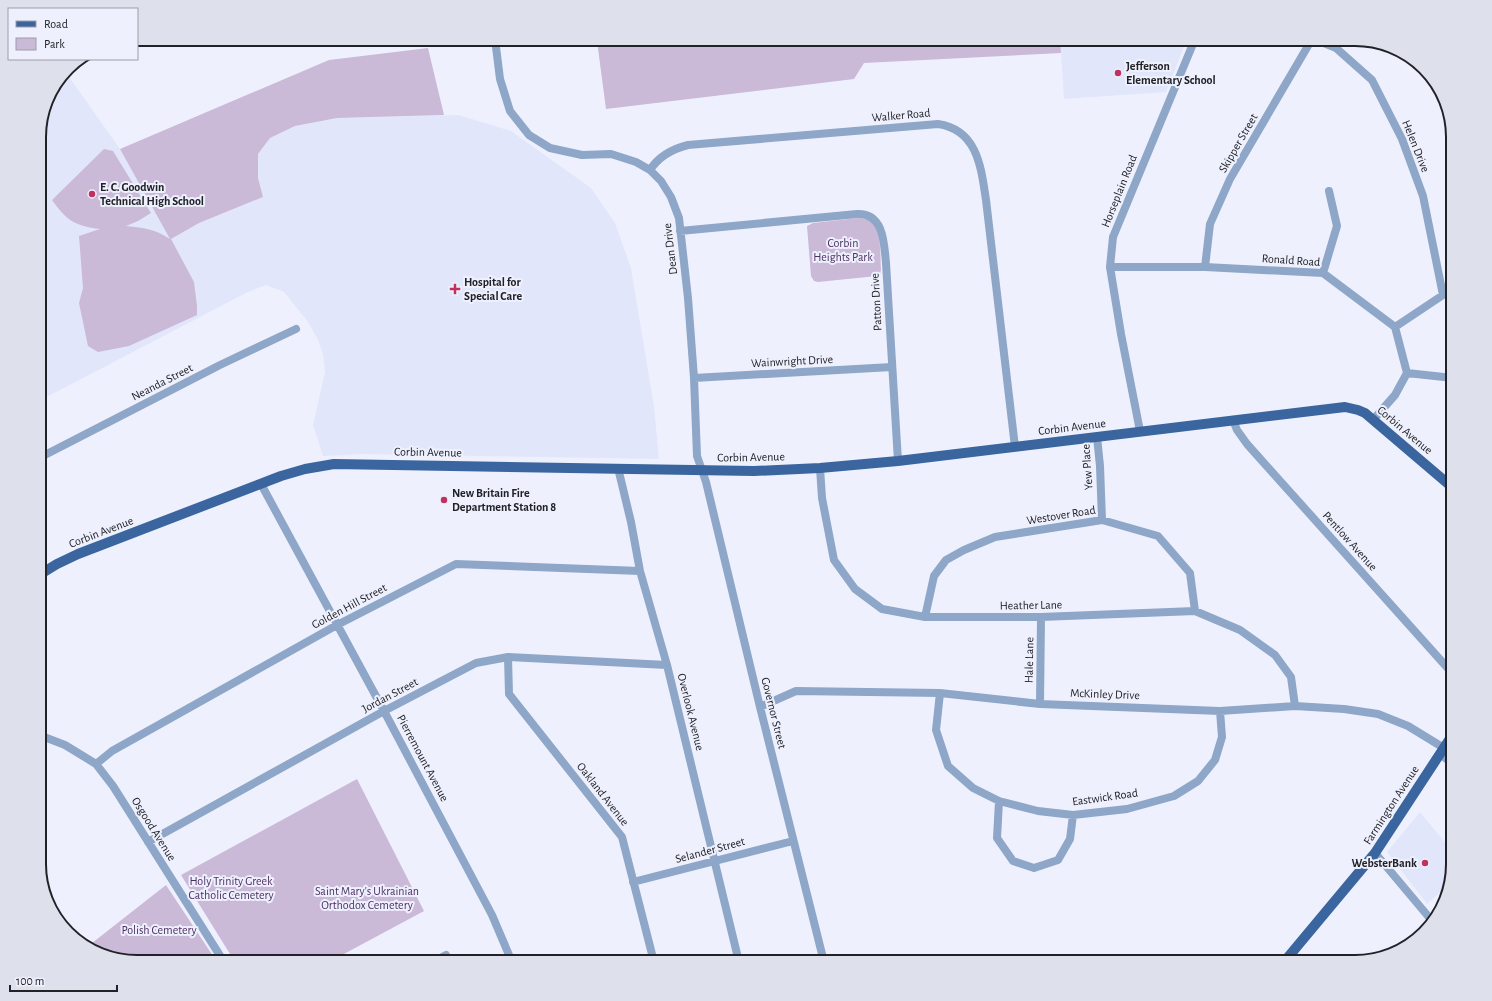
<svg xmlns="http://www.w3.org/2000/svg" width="1492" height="1001" font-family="'Alegreya Sans',sans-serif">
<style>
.built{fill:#e1e6fb}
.green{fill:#cbb9d8}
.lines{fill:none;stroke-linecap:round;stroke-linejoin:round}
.minor{stroke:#8ea6c7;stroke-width:8}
.major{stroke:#3b659f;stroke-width:10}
.poi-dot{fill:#bf315f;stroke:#eef1fd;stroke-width:1.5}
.labels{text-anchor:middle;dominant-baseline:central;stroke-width:4;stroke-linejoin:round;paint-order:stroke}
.poi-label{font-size:12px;font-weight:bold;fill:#212227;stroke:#eef1fd;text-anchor:start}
.street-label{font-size:12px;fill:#212227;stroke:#eef1fd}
.park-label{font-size:12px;fill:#4e2e62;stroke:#eef1fd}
.rim{fill:none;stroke:#212227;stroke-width:2}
</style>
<rect width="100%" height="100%" fill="#eef1fd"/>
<path class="built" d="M1060,39H1187L1166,92L1064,99Z
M65,71L120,149L171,239L199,223L263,197L258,178V154L270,138L295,126L337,118L459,115L511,131L591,188L615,223L631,268L654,406L659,459L362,454L323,456L313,425L325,372L323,354L318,340L308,322L284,292L266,285L246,293L39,401V131L49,94Z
M1420,812L1453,852V864L1446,887L1427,904L1387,852Z"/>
<path class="green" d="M616,39H1060L1061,53L864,63L854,79L606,109L597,41Z
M428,48L444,115L337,118L295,126L270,138L258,154V178L263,197L199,223L171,239L194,282L197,306V315L129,346L98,352L88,346L79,303L83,288L79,236L100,229C75,226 66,220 52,200L104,149L113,151L151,213L138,221L126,226C144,228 155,229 170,239L120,149L329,60Z
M858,218C863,219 867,219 871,221C882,230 880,257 881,270L880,274L877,276L818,282L814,281L811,276L807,226L813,223Z
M357,779L424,911L329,962H235L181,875Z
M166,885L217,962H137L87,947Z"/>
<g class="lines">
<path class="minor" d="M495,39L500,79L510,111L529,135L550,148L582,155L611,154L636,162L650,170L661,181L671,197L679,218L688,298L694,378L697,456L706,482L760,707L824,962
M1314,39L1336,48L1372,80L1402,139L1423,196L1443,295
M650,170C659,156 672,149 688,145L938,124C978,130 981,168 986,200L1015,447
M680,231L857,214C884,213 884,243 886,263L898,461
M1110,267H1205L1323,273L1395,327L1407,373L1395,395L1373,420
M1205,267L1210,224L1230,179L1312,39
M1323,273L1337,226L1329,191
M1395,327L1443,295L1453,292
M1407,373L1453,378
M694,378L892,367
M1233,420L1237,430L1247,444L1453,674
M1140,431L1121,334L1110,267L1113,237L1195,39
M1097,437L1100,466L1102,520
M39,458L220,365L296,329
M618,468L631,522L640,571L667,665L739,962
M820,468L822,498L834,560L855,589L882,609L925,617H1041L1195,611L1240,630L1275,655L1291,677L1295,706
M261,484L384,711L492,915L512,962
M925,617L934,576L946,560L964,550L995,537L1102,520L1158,536L1190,573L1195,611
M508,657L509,694L622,837L654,962
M940,693L936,730L948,766L973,788L999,801L1038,811L1073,815L1127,809L1174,796L1198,781L1215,760L1222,737L1220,711
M1040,704L1041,617
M760,707L796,691L940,693L1040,704L1220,711L1295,706L1344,709L1378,714L1408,726L1444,748
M39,735L65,745L96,764L113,786L224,962
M1440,754L1453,764
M96,764L112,751L337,625L456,564L640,571
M999,801L997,838L1013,861L1034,868L1058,860L1070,839L1073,815
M148,842L384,711L476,663L508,657L667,665
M1375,853L1433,922
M633,882L793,841
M433,962L446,955"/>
<path class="major" d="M39,575L57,564L78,554L281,476L305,469L334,464L754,471L820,468L898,461L1345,407L1358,410L1365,413L1453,488
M1284,962L1375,853L1453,734"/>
</g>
<g class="poi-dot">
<circle cx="1118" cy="73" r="4"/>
<circle cx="92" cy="194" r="4"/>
<path d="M453 283h4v4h4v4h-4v4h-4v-4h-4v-4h4z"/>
<circle cx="444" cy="500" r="4"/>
<circle cx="1425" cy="863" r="4"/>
</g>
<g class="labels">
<g class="poi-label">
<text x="1126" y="66">Jefferson<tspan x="1126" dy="14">Elementary School</tspan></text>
<text x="100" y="187">E. C. Goodwin<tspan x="100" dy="14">Technical High School</tspan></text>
<text x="464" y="282">Hospital for<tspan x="464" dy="14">Special Care</tspan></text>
<text x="452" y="493">New Britain Fire<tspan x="452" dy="14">Department Station 8</tspan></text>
<text x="1417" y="863" text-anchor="end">WebsterBank</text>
</g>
<g class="street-label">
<text transform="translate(901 115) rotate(-5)">Walker Road</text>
<text transform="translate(1238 143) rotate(-60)">Skipper Street</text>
<text transform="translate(1416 146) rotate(68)">Helen Drive</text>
<text transform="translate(1119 191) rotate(-68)">Horseplain Road</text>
<text transform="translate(670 249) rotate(-97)">Dean Drive</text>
<text transform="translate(1291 260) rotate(4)">Ronald Road</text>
<text transform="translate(876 302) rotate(-93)">Patton Drive</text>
<text transform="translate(792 361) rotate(-3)">Wainwright Drive</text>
<text transform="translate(162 382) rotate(-27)">Neanda Street</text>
<text transform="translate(1072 427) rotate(-7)">Corbin Avenue</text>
<text transform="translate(1405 430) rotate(40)">Corbin Avenue</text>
<text transform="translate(428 452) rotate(1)">Corbin Avenue</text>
<text transform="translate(751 457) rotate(-1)">Corbin Avenue</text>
<text transform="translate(1087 467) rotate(-94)">Yew Place</text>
<text transform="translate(1061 515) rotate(-9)">Westover Road</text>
<text transform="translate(101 532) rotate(-21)">Corbin Avenue</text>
<text transform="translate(1350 541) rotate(48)">Pentlow Avenue</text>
<text transform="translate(1031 605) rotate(-1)">Heather Lane</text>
<text transform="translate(349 606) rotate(-28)">Golden Hill Street</text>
<text transform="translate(1029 660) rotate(-89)">Hale Lane</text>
<text transform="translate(1105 694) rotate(2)">McKinley Drive</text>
<text transform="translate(390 695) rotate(-28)">Jordan Street</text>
<text transform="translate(691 712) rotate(76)">Overlook Avenue</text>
<text transform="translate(774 713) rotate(76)">Governor Street</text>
<text transform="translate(423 758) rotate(62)">Pierremount Avenue</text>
<text transform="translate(603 794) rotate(52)">Oakland Avenue</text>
<text transform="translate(1105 797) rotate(-8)">Eastwick Road</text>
<text transform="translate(1391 805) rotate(-57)">Farmington Avenue</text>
<text transform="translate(154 829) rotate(58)">Osgood Avenue</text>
<text transform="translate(710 850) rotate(-15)">Selander Street</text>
</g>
<g class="park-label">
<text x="843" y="243">Corbin<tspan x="843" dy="14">Heights Park</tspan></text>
<text x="231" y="881">Holy Trinity Greek<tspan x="231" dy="14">Catholic Cemetery</tspan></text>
<text x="367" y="891">Saint Mary’s Ukrainian<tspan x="367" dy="14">Orthodox Cemetery</tspan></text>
<text x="159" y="930">Polish Cemetery</text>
</g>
</g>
<path d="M0 0H1492V1001H0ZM137 46H1355A91 91 0 0 1 1446 137V864A91 91 0 0 1 1355 955H137A91 91 0 0 1 46 864V137A91 91 0 0 1 137 46Z" fill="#dee0ec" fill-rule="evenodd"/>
<path class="rim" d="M137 46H1355A91 91 0 0 1 1446 137V864A91 91 0 0 1 1355 955H137A91 91 0 0 1 46 864V137A91 91 0 0 1 137 46Z"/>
<rect x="8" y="8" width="130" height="52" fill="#eef1fd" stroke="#9c9ea7"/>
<rect x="16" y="21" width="20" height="6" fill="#3b659f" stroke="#9c9ea7"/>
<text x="44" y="28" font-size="12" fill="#212227">Road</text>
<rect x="16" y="38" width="20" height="12" fill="#cbb9d8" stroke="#9c9ea7"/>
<text x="44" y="48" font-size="12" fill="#212227">Park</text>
<path d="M10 985v6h107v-6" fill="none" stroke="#212227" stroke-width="2"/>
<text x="16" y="985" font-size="12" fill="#212227" stroke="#eef1fd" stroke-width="3" paint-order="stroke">100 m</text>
</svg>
